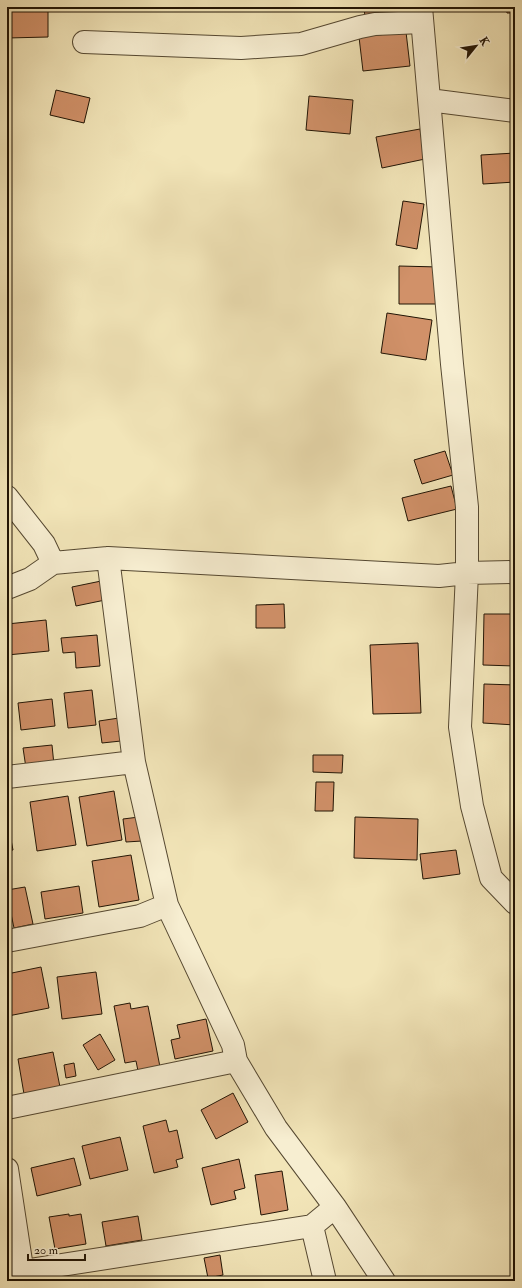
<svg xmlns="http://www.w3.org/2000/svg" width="522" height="1288" font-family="'IM FELL Double Pica',serif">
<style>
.building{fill:#d19169;stroke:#211404}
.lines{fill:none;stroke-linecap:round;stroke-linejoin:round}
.minor-casing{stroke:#554831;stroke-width:24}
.minor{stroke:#f7eed1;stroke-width:22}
</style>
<rect width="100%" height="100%" fill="#f2e5b8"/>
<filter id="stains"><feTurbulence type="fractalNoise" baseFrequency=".005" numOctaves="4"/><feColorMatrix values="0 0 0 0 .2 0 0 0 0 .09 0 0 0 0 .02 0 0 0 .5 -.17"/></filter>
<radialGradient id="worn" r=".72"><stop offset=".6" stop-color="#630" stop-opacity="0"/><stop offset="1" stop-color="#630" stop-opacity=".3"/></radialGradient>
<path class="building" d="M7,7H48V37L7,38Z
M364,7H384L385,14L365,17Z
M506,7H515V13H507Z
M406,32L410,66L363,71L359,37Z
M56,90L90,98L84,123L50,115Z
M309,96L353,100L350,134L306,130Z
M420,129L425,159L382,168L376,137Z
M515,153V182L483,184L481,155Z
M403,201L424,204L417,249L396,245Z
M399,266L439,267L438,304H399Z
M387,313L432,320L426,360L381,353Z
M445,451L453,475L422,484L414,460Z
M451,486L457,509L408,521L402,498Z
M106,580L110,599L76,606L72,587Z
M284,604L285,628H256V605Z
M484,614H515V666L483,665Z
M46,620L49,651L7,655V624Z
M97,635L100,666L76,668L75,652L63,653L61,638Z
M418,643L421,713L373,714L370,645Z
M484,684L515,685V725L483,723Z
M92,690L96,725L68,728L64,693Z
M52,699L55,726L21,730L18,703Z
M119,718L121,741L102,743L99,721Z
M52,745L54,765L26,768L23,748Z
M313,755H343L342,773L313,772Z
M316,782H334L333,811H315Z
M114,791L122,840L87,846L79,797Z
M68,796L76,845L37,851L30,802Z
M139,817L142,841L126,842L123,819Z
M355,817L418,819L417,860L354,858Z
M7,819L13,850L7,851Z
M456,850L460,874L423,879L420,854Z
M131,855L139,900L99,907L92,861Z
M79,886L83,913L45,919L41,892Z
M25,887L33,924L14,928L10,909L7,910V890Z
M41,967L49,1008L8,1016L7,974Z
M96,972L102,1014L62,1019L57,977Z
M130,1003L131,1009L148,1006L161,1072L139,1076L136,1061L125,1063L114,1006Z
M206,1019L213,1051L175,1059L171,1040L180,1038L177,1025Z
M100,1034L115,1060L98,1070L83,1045Z
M53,1052L60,1087L24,1094L18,1059Z
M74,1063L76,1076L66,1078L64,1065Z
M233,1093L248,1122L216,1139L201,1110Z
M166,1120L169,1132L177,1130L183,1158L176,1160L178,1167L154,1173L143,1126Z
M120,1137L128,1170L90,1179L82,1146Z
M74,1158L81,1185L37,1196L31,1168Z
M239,1159L245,1188L234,1191L236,1199L211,1205L202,1168Z
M282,1171L288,1210L261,1215L255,1175Z
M69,1214V1216L81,1214L86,1244L55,1249L49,1217Z
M138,1216L142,1240L106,1246L102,1222Z
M220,1255L223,1275L208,1278L204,1258Z"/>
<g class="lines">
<defs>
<path id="minor" d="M421,7L452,364L467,507V573L460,727L472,806L491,878L515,903
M84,42L241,48L301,44L360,27L375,24L422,22
M429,100L515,111
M7,497L44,544L53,563
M7,588L30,579L53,563L108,558L439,576L467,573L515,572
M7,777L134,762
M7,941L140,916L167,905
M236,1061L276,1128L335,1207L384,1281
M7,1108L236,1061L233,1045L167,905L134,762L108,558
M7,1169L24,1281
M312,1226L325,1281
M7,1275L23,1271L312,1226L335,1207"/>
</defs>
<use href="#minor" class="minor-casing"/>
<use href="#minor" class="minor"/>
</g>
<rect width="522" height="1288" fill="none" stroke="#f2e5b8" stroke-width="24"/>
<rect x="8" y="8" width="506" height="1272" fill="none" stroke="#211404" stroke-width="2"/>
<rect x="12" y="12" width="498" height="1264" fill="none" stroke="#211404"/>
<g transform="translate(476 46) rotate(60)" stroke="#f7eed1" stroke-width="3" paint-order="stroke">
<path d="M0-3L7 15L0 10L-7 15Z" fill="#211404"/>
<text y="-6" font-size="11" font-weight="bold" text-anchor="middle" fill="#211404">K</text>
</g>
<path d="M28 1254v6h57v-6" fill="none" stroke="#211404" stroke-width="2"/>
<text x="34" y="1254" font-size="12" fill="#211404" stroke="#f7eed1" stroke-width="3" paint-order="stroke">20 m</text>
<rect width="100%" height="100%" filter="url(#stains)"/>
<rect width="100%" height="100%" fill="url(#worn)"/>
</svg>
